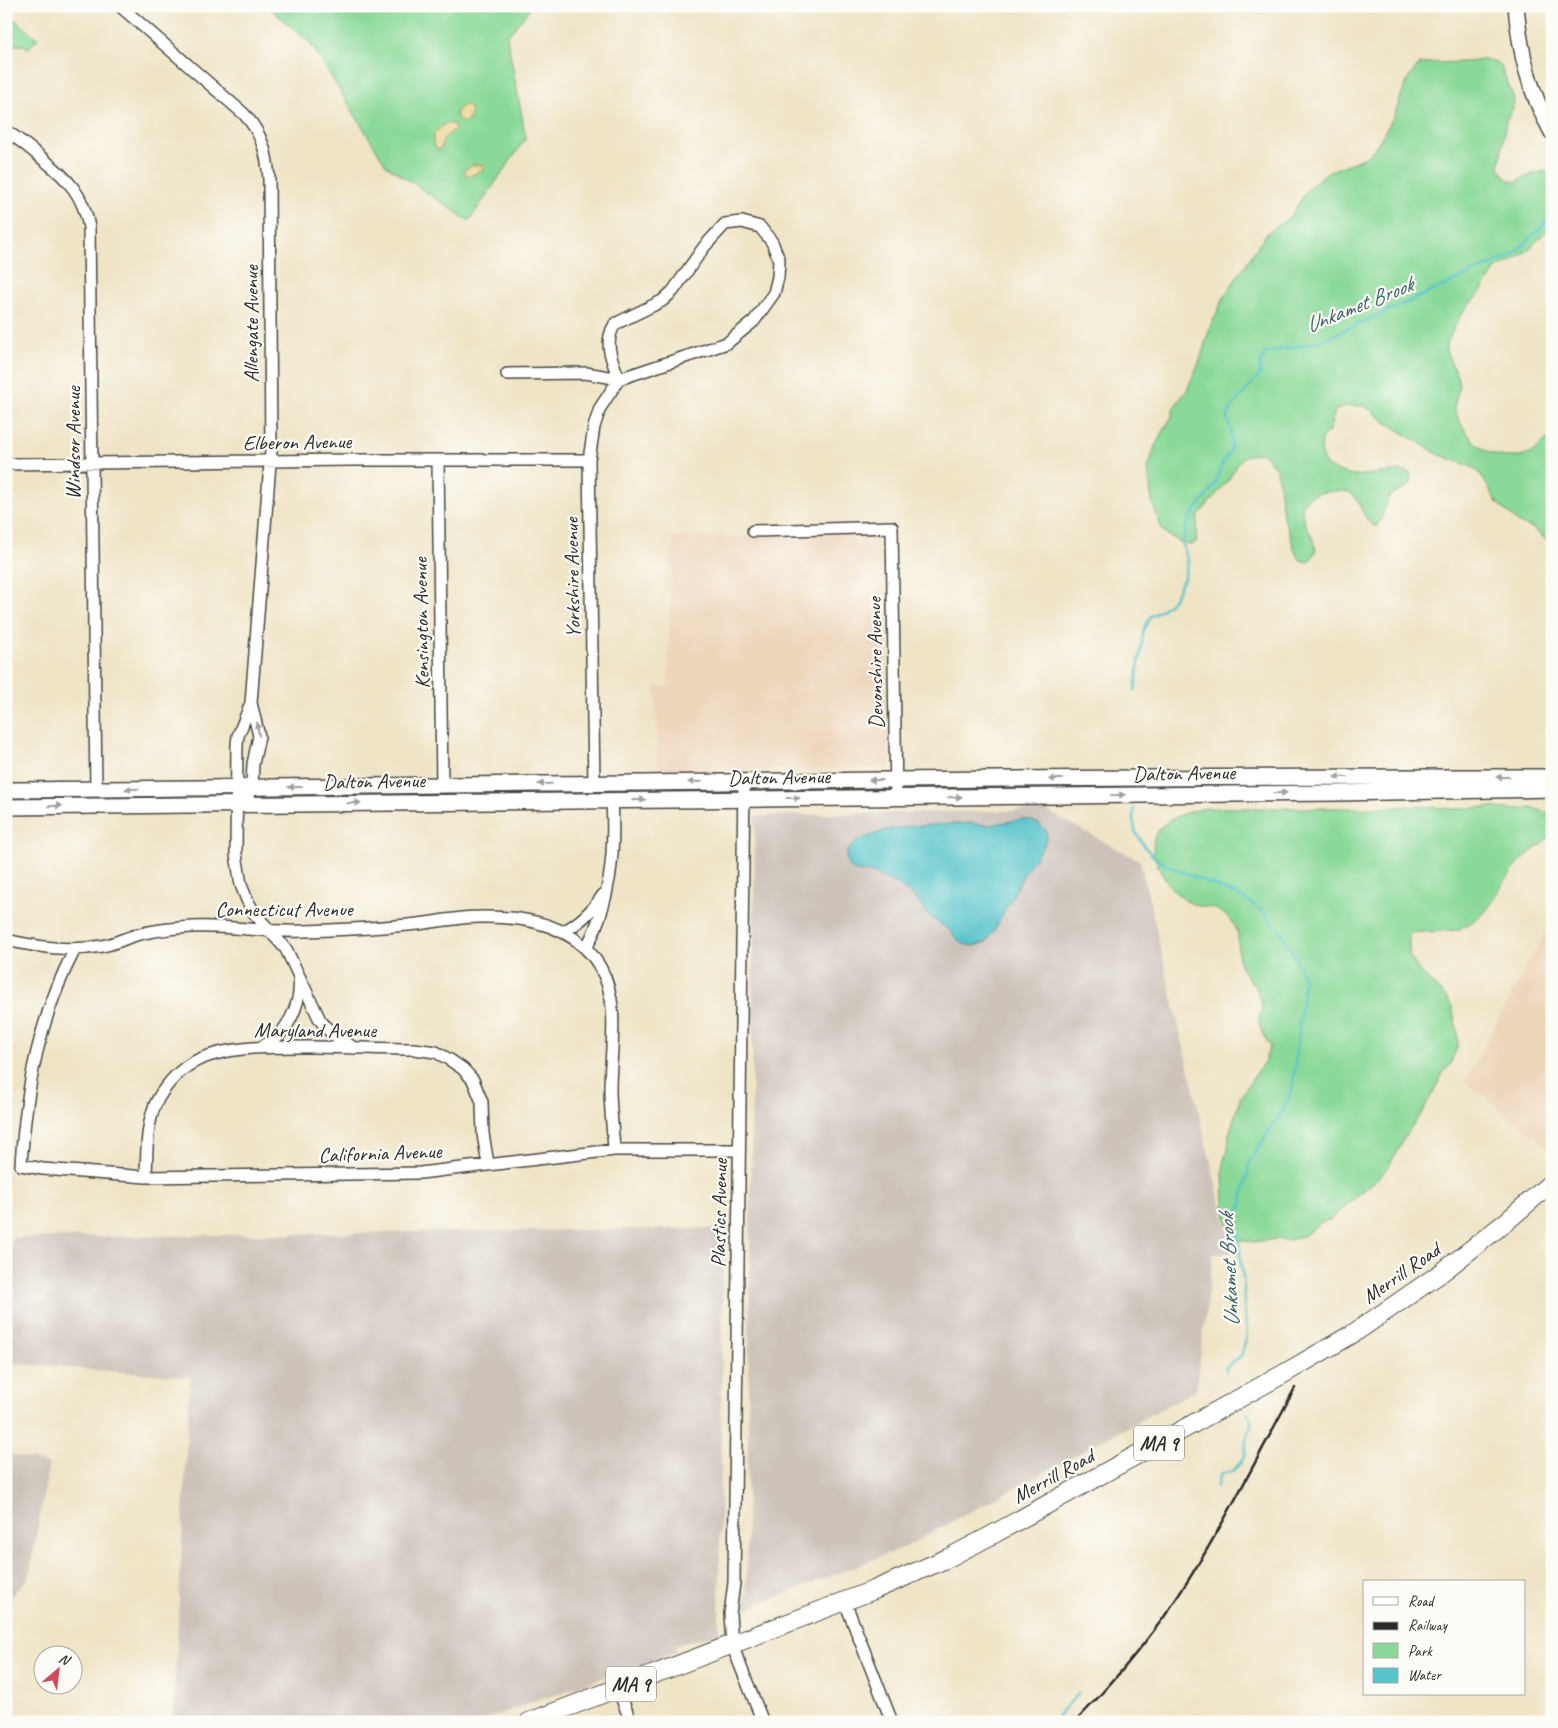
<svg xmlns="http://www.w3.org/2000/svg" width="1558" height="1728" font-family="Caveat,sans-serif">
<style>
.built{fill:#eed6bb}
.industrial{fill:#ccc2b9}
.green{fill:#8ad998;stroke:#5a8262}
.sand{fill:#eeda9e;stroke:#8c8264}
.water{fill:#56c4ca;stroke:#40787a}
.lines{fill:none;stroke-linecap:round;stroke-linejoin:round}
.stream{stroke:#56c4ca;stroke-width:2.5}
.minor-casing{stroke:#484742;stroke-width:14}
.major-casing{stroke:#484742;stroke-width:18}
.highway-casing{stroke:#484742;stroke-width:20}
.minor{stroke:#fff;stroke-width:11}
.major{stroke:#fff;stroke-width:15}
.highway{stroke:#fff;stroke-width:18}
.rail{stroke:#2b2b2b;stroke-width:2.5}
.oneway{fill:#a0a0a0}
.labels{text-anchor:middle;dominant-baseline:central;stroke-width:4.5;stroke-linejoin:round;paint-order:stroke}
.shield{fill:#fdfcf7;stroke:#6a6a68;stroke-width:1}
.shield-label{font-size:20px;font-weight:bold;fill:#2b2b2b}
.street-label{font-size:21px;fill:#2b2b2b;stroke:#fdfcf7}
.water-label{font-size:22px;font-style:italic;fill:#3a6163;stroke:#fdfcf7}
</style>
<rect width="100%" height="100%" fill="#fdfcf7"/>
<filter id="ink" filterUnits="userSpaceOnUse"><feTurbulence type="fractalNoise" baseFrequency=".02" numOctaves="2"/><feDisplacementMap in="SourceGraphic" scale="10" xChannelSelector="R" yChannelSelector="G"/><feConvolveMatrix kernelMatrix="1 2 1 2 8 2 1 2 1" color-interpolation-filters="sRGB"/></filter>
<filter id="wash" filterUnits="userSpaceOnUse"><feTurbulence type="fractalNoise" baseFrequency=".0096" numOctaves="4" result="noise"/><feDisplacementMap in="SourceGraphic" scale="20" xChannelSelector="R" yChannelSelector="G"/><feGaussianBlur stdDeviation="1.12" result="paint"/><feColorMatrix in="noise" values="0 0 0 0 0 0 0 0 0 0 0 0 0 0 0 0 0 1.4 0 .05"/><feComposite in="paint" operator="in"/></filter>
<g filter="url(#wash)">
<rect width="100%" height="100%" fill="#efe4c6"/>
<path class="built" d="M885,533L889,768L658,771L656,687H668L670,605L673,537Z
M1552,920V1151L1465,1081Z
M6,1155H8V1242H6Z"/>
<path class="industrial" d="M1045,810L1140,861L1232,1253L1213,1254L1196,1390L905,1547L746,1609L755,816Z
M723,1228L719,1634L675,1645L676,1652L477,1722H173L190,1377L6,1363V1331L12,1238Z
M6,1453L49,1464L29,1577L6,1602Z"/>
<path class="green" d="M267,6H532L507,37L526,138L469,221L386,165L311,44Z
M6,12L38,39L28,49L24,45H6Z
M1482,60L1494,61L1500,65L1514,98L1513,108L1506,121L1499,168L1508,180L1516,182L1530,175L1546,171L1552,176V226L1527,251L1511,262L1496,269L1476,299L1470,303L1460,316L1446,345V351L1457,376L1459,385L1454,408C1463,434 1483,458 1512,457C1517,457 1523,457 1527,455C1537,451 1542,441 1552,436V545L1534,529L1519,523L1497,503L1481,475L1474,468L1438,454L1387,423L1372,411L1363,406H1346L1335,411L1329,431L1324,435L1321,441L1322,458L1326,465L1334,470L1353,476L1400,471L1408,472L1411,474V483L1406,488L1390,495L1381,519L1376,527C1360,521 1362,493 1344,491C1337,490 1328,492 1321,493C1313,494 1306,497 1303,505C1299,522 1312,530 1315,545C1317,552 1313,557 1309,562L1300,560L1294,549L1291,537L1283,516L1277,470L1264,454L1260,453L1244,456L1238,463L1229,479L1198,516L1196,542L1191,545L1182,543L1171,537L1165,533L1161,527L1152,502L1148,469L1155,446L1172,416L1174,407L1187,390L1200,360L1210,327L1225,295L1266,234L1290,217L1306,192L1316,181L1328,172L1366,157L1377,145L1394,116L1404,88L1410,76L1420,64C1440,61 1461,64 1482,60Z
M1422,806L1455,809L1489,807L1506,809L1530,808L1552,813V834L1543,843L1528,854L1505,880L1494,900L1485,912L1472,922L1457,930L1409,933V955L1419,971L1446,997L1452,1007L1457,1029L1458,1045L1450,1065L1443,1073L1423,1111L1405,1136L1389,1166L1377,1179L1331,1219L1320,1223L1305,1235L1289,1240L1275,1239L1254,1242L1233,1239L1228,1229L1224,1206L1223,1171L1225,1156L1228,1151L1229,1134L1241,1096L1264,1062L1270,1046C1265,1038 1260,1030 1259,1022C1258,1017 1262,1012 1262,1007C1262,1003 1259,996 1258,992C1254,983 1244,975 1241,967C1235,954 1242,939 1235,926C1230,918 1221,910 1211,908C1208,907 1204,907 1200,906C1179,901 1166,884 1158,866C1154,856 1151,846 1155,836C1163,818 1189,811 1207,808H1380Z"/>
<path class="sand" d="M464,105H466L471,110L469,120L464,123L458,120L456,113L458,109Z
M446,123L454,125L455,129L444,138L441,148L437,150L433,143L434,133Z
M479,164L484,166L482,170L470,176L465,174L464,171L471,166Z"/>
<path class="water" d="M1023,819L1033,821L1041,825L1046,830L1047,837L1044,845L1024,874L995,929L986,942L974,946L963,944L958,940L948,929L929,916L915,898L898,884L872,873L856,871L850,868L846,862L847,851L857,841L886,830L910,826L970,823L988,825Z"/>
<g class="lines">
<path class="stream" d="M1135,690L1144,628L1151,616L1163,609L1173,600L1184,578L1188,561L1182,543L1190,518L1215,485L1221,466L1231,449V429L1227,419L1232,406L1260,375L1261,361L1266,353L1320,341L1513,255L1552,217
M1134,808L1133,819L1135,831L1144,846L1152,855L1161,862L1173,868L1235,894L1251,903L1264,913L1282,934L1294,955L1304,979L1293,1087L1284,1108L1250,1161L1241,1207L1236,1219L1244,1286V1304L1247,1336L1241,1356L1226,1367V1371
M1217,1487L1221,1474L1233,1471L1241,1462L1245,1453L1248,1434L1252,1421L1247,1413
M1056,1722C1058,1710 1072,1702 1079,1693"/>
</g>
</g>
<g filter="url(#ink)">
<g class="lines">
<defs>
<path id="minor" d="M120,6L244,114C262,133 267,153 269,179L271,451L251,703L238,736L237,744L236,854L241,885L247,900L255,914L286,949L320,1020L332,1034L354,1048
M6,131C19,139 31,149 43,159C68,179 83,194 89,227L96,789
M507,374L586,373L619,379C612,360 603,343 615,324L662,301L673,291L704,247L725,224L742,222L760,227L772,242L779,260L778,277L774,293L754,321L727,343L619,379L600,408L594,427L589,460L594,784
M438,460L442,786
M6,464L352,460H589
M753,531L892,527L896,798
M744,781L734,1583L730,1614L732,1645L763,1722
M236,805L246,799L252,787L253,764L259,736L251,703
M562,932C579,924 592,911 603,895
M6,940C38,947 69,952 102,946C115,944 127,937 140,934C156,930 175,928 192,927C229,925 267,933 304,931C339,930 374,928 408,925C432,923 456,917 480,917C525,916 576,925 600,967C621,1003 610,1050 610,1089C610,1109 613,1130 614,1150
M75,949C39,1018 26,1088 21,1165L43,1169L146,1177L420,1173L614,1150H739
M586,949C611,901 615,853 612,801
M263,1046C287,1035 302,1004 299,978
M146,1177C147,1153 146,1127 155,1105C162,1089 177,1072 192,1063C225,1045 275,1047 311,1047C346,1047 380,1049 414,1049L436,1052L450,1060L463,1069L473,1080L482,1102L483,1134L488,1164
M845,1602L892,1722
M618,1689L631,1722"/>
<path id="major" d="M1516,6C1520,53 1529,91 1552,132
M6,790C521,785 1037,776 1552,777
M6,807L1337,793L1552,789"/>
<path id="highway" d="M529,1722L874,1590L948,1558L992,1535L1285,1373L1354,1333L1441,1273L1507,1221L1552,1182"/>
</defs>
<use href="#minor" class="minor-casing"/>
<use href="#major" class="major-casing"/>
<use href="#highway" class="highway-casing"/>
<use href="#minor" class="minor"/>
<use href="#major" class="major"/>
<use href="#highway" class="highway"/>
<path class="rail" d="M1075,1722C1107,1689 1137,1654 1164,1617C1214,1545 1253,1465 1295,1388"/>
</g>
<defs><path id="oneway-solid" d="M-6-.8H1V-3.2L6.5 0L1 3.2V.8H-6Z" transform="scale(1.25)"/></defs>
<g class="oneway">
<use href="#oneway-solid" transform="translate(258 729) rotate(-98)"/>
<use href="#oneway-solid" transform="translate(1341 777) rotate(180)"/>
<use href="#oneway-solid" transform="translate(1503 777) rotate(-180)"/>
<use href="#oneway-solid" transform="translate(1056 779) rotate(180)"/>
<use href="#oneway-solid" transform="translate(876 780) rotate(180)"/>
<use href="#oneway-solid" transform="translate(695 782) rotate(179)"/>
<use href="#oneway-solid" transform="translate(545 784) rotate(179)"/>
<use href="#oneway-solid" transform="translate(295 787) rotate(180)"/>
<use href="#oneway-solid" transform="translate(132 789) rotate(179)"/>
<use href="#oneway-solid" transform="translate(1280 793) rotate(-1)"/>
<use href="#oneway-solid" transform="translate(1118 795) rotate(-1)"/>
<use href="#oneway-solid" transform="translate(955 797) rotate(-1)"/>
<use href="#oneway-solid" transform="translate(793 798)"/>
<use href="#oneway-solid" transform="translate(639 800) rotate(-1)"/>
<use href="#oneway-solid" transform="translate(354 803) rotate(-1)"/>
<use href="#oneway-solid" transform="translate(55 806) rotate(-1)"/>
</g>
</g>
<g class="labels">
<g class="shield">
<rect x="1134" y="1425.5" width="50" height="35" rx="4"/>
<rect x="606" y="1666.5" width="50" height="35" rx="4"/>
</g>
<g class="shield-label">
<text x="1159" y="1443">MA 9</text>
<text x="631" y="1684">MA 9</text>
</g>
<g class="street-label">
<text transform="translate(251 324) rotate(-90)">Allengate Avenue</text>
<text transform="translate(297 442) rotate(-1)">Elberon Avenue</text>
<text transform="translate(73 443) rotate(-90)">Windsor Avenue</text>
<text transform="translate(572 578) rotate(-91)">Yorkshire Avenue</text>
<text transform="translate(421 623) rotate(-91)">Kensington Avenue</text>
<text transform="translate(875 663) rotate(-91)">Devonshire Avenue</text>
<text transform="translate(1184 773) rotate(-1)">Dalton Avenue</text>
<text transform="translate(779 777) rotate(-1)">Dalton Avenue</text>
<text transform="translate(374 781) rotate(-1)">Dalton Avenue</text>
<text x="284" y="909">Connecticut Avenue</text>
<text x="315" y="1030">Maryland Avenue</text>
<text transform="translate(380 1153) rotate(-2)">California Avenue</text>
<text transform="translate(719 1213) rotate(-89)">Plastics Avenue</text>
<text transform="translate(1401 1273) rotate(-35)">Merrill Road</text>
<text transform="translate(1053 1476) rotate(-29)">Merrill Road</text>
</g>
<g class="water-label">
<text transform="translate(1359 305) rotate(-22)">Unkamet Brook</text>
<text transform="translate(1229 1270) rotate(-93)">Unkamet Brook</text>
</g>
</g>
<rect width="1558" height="1728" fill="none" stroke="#fdfcf7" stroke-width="25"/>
<rect x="1363" y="1580" width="162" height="115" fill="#fdfcf7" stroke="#a9a8a5"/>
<rect x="1373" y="1597" width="25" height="8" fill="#ffffff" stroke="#a9a8a5"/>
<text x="1408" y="1606" font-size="15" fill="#2b2b2b">Road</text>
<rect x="1373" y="1622" width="25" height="8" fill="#2b2b2b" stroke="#a9a8a5"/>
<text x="1408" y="1630" font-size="15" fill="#2b2b2b">Railway</text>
<rect x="1373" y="1643" width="25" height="15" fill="#8ad998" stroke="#a9a8a5"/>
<text x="1408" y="1656" font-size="15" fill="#2b2b2b">Park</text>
<rect x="1373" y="1668" width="25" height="15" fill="#56c4ca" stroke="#a9a8a5"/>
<text x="1408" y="1680" font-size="15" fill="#2b2b2b">Water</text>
<g transform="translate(58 1670) rotate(28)"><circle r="24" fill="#fdfcf7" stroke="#a9a8a5"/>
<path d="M0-4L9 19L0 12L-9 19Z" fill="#d1495b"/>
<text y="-8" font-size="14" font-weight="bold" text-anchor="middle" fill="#2b2b2b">N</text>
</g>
</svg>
